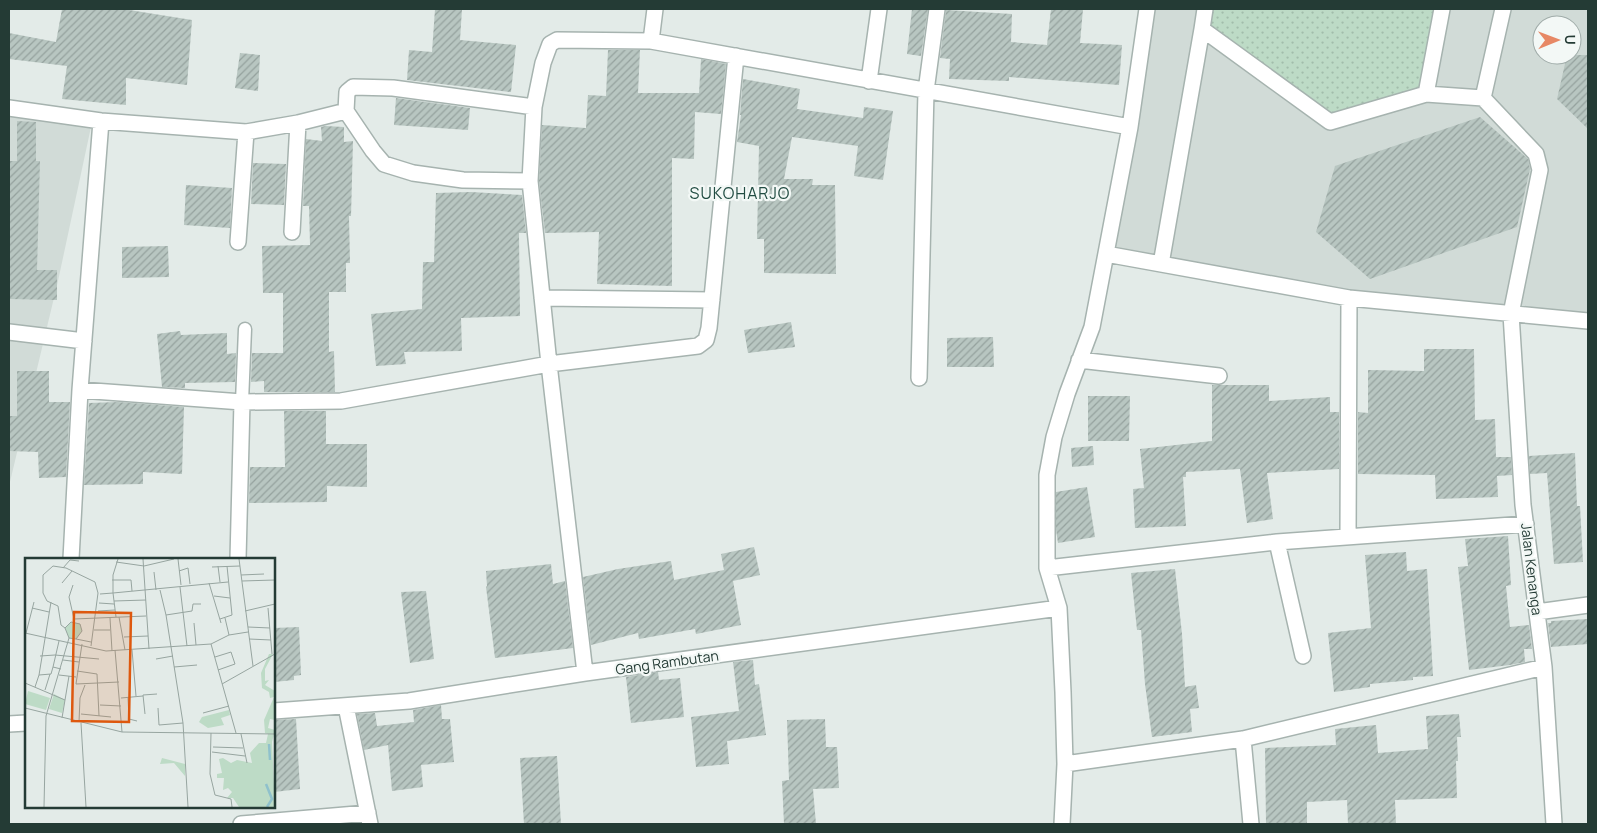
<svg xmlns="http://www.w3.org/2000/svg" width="1597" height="833" font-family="Manrope,sans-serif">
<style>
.built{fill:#d1dbd7;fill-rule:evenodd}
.grass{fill:url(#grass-dots)}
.building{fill:url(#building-hatch)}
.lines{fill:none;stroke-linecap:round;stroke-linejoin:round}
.lane-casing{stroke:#a6b3af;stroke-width:15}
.street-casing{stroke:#a6b3af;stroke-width:18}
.lane{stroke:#fff;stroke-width:12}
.street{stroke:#fff;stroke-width:15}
.labels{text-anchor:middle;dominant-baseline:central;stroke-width:4.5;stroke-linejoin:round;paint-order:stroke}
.street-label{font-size:14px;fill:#243b35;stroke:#f3f8f6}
.quarter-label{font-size:16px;letter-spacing:1px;fill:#214c42;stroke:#f3f8f6}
.inset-river{fill:none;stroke:#8fc1cc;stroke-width:2.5}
.inset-road{fill:none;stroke:#97a5a0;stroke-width:1}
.view{fill:#de580e;fill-opacity:0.15;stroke:#de580e;stroke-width:2.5}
.inset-edge{fill:none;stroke:#243b35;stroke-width:2.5}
</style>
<defs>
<pattern id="grass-dots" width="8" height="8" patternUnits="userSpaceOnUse" patternTransform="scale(1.25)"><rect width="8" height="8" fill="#bddbc6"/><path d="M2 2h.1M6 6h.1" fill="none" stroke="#a2bdab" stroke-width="1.8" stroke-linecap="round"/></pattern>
<pattern id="building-hatch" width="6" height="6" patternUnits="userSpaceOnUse" patternTransform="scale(1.25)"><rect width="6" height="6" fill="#b8c6c1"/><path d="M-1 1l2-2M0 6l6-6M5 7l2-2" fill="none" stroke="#95a29e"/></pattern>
</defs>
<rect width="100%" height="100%" fill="#e3ebe8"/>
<path class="built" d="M1147,9H1588V321L1349,298L1106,254ZM1542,25H1572V55H1542Z
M9,114L91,127L58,281L9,486Z"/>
<path class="grass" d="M1205,9H1442L1426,94L1330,122L1202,29Z"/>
<path class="building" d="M62,9H123L192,20L187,85L126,78V105L62,99L67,66L9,59V33L56,42Z
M435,9H462L460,40L516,45L511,92L407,80L409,50L432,52Z
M912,9H928L921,56L907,54Z
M1051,9H1083L1080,43L1122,45L1119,85L1009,77V81L949,79L950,59L940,58L946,10L1012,14L1011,42L1047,45Z
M608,50H640L638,93H699L701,59L726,64L721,114L695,112L694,159L672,158V286L597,284L599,232L545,233L539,181L542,125L586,128L588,95L606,96Z
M240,53L260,55L258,91L235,88Z
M1567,55H1588V129L1557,99Z
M743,79L800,89L797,109L863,118L864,107L893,111L883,180L854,176L858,146L792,137L784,179H813L812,185H835L836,274L764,273V239H757L759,146L737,142L741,115H740Z
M396,98L470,108L468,130L394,125Z
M1480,117L1528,159L1530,169L1517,227L1370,279L1316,232L1335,166Z
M17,121L36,122V161H40L37,270H57V300L9,299V161H17Z
M325,126L344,127V142L353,141L351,216H349L350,263H346V292H329V352L334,351L335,392H264V381L251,382L252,353H283V293H263L262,246L310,245L309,206H303L306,139L322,141L321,127Z
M253,163L286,164L284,205L251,204Z
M186,185L232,188L230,228L184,225Z
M471,192L522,195L526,233H519L520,316L461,318L462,351L404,352L406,364L376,366L371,314L422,309L423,262H434L436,193Z
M168,246L169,277L122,278V247Z
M791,322L795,347L748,353L744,330Z
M180,331L181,335L227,333V354L236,353L235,382L185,383V388L162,387L157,334Z
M993,337L994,367H947V338Z
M1424,349H1474L1475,420L1495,419L1496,457H1511L1512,475L1497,476L1498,497L1436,499L1435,475L1358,474V412L1368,413V370L1424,371Z
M17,371H49V402H70L66,477L39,478L38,452L9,451V416H17Z
M1212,385H1269V401L1330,397V412H1339V469L1267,473L1273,519L1247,523L1240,469L1186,472V477H1183L1186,526L1135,528L1133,489L1144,488L1140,449L1212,441Z
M1088,396H1130L1129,441H1088Z
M118,402L184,407L182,474L143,472V484L84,485L89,403Z
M284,411H326V444H367V487L327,486V502L249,503L250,467H285Z
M1093,446L1094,465L1072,467L1071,448Z
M1575,453L1577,506H1580L1583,562L1554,564L1547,473L1530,474L1529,456Z
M1087,487L1095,537L1058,543L1056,530V492Z
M1508,536L1511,585L1506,586L1510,627L1529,625L1532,649H1524L1525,662L1510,665L1469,670L1458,567L1468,566L1465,539Z
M754,547L760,575L733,581L741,625L696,634L695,629L639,639L638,633L591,645L583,577L618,569L671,561L674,580L724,570L721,554Z
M1406,552L1407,571L1427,569L1433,676L1413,677V680L1370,684V687L1334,692L1328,633L1371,628L1365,555Z
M551,564L553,584L565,581L573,648L495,658L486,587L487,586L486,571Z
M1175,569L1182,634L1185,687L1196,685L1199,708L1190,709L1192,732L1152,737L1145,684L1141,630H1137L1131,573Z
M426,591L434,659L410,663L401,592Z
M1588,619V644L1551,647L1548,623H1551V621Z
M299,627L301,675L294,676V680L274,682V628Z
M753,660L755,685L759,684L766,735L727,741L729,764L696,767L691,717L739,711L733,662Z
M658,672L659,680L680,678L684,717L631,723L626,677Z
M441,705L442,719H450L454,762L421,765L423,787L392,791L388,745L364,750L357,714L375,713L377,726L414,722L413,710Z
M1459,714L1461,737H1457L1458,761H1456L1457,798L1395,800L1396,824H1348L1347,800L1307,802V824H1266L1265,748L1336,745L1335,729L1376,725L1378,753L1428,749L1426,716Z
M296,719L300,789L274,792V720Z
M825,719L826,747H837L839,788L813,789L816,824H784L782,781L789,780L787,720Z
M557,756L561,824H524L520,758Z"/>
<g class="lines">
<defs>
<path id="lane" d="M242,402L245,329"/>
<path id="street" d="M1205,9L1202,29L1330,122L1426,94L1442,9
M1503,9L1483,98L1536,154L1540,170L1511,314L1523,505L1544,667L1554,824
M651,41L655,9
M869,81L879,9
M1426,94L1483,98
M9,108L101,121L246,132L298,123L346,111L373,151L384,164L413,173L463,180L530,181
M346,111L347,92L353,87L393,88L534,107
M292,232L298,123
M238,242L246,132
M1106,254L1349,298L1588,321
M1161,264L1202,29
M542,298L712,300
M9,332L84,341
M1079,360L1219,376
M919,378L926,91L937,9
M80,390L242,402L341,401L549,364L698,346L706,340L709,328L736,56
M1348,537L1349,298
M1277,542L1303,656
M71,559L80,390L101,121
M238,559L242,402
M1047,568L1277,542L1526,524
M1537,612L1588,605
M585,673L549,364L530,181L534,107L543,63L550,44L557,40L651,41L1130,127
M346,706L370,824
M274,711L409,701L585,673L1059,608
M9,724L26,723
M1243,739L1251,824
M1065,764L1243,739L1544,667
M241,824L368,813
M1062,824L1065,764L1063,692L1059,608L1047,568V475L1054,437L1067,394L1092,327L1130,127L1147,9"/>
</defs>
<use href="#lane" class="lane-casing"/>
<use href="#street" class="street-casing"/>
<use href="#lane" class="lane"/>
<use href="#street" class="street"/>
</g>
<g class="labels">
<g class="street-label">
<text transform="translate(1532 569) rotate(83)">Jalan Kenanga</text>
<text transform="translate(667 662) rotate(-8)">Gang Rambutan</text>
</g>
<g class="quarter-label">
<text x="740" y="193">SUKOHARJO</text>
</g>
</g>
<g transform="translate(25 558)">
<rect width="250" height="250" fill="#e3ebe8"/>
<path d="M46,64L55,66L57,73L51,81L44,80L40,70ZM29,136L40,142L37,155L24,151Z" fill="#bddbc6"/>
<path d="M244,96H248L240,111V123L244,122L240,127L250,133V162L245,161L243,170L250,172L247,184L250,249H214L208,240H202L207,234L203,230L198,232L199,220H192V216L197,215L194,201L198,200L206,205L212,202L227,205L225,195L234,185H241L243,176L240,175L239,162L249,139L245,140L244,134L237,130L236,115ZM204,152L205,157L196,160L199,167L183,170L174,164L177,159ZM137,200L160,206V218L149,205L135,206Z" fill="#bddbc6"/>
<path d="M3,133L25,140L21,152L0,146Z" fill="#bddbc6"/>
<path class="inset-river" d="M244,186L245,202M241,226L247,241L242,249"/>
<path class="inset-road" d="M93,1L88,17V35L203,24M118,1L124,91M153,1L156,27M214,1L228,108M91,4L119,8L149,1M193,8L195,24M187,9L215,8M38,10L45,2L54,3M154,13L163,10L165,26M129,14L131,32M216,17L239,16M87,22H106L107,33M217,23L250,22M37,25L47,13M184,25L196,65M48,27L44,39L49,61M155,29L162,88M135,32L141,57L167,53L168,46H176M75,36L88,35L91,59M189,38L205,40M89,43L121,42M74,45L89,46M7,50L24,54M243,50L247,96M73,53L90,52M220,53L250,46M141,57L158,165L163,249M94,59L100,92M85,60L87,93M200,60L204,77M49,61L121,58M195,61L207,57L202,8M169,65L171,87M223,69L245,70M40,70L46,64L55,66L57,73L51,81L44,80M69,72H85M0,75L81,93L186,86M1,75L9,44M99,79L123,78M51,81L66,84M224,81L246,82M57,86L51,126L94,124M90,92L97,174M107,92L111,138M15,98L30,97L74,101M190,99L206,94L210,106L193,112M131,101L148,98M38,102L54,104M28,109L34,83M149,109L172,107M52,113L72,116L74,158M14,117L26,44M34,117L51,119M0,125L40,142L37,160M197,126L250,96M10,129L14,117L26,116L28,109L36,111M20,132L25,116M103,139L104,161L112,163M96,140L118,138M40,142L44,118M75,147L96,148M0,150L97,174L250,176M133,150L134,167L158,165M178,155L204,148M56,156L86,159M120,156L118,137L132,136M54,164L55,140L60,127M56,165L61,249M186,175L185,216L190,237L206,241L207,249M211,175L186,86L204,77L223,74M216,176L222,205M188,189L218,190M187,194L220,198M19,249L21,158L44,80L40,70L36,67L33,48L22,43L18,35V17L28,8L41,10L70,24L73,35L66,88"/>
<path class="view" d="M49,54L106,55L104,164L47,163Z"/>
<rect width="250" height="250" class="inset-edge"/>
</g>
<rect width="1597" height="833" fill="none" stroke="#243b35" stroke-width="20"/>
<g transform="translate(1557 40) rotate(89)"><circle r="24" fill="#f3f8f6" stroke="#a0aca9"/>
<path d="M0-4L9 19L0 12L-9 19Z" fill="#e78865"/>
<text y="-8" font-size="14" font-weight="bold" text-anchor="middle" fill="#243b35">U</text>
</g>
</svg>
